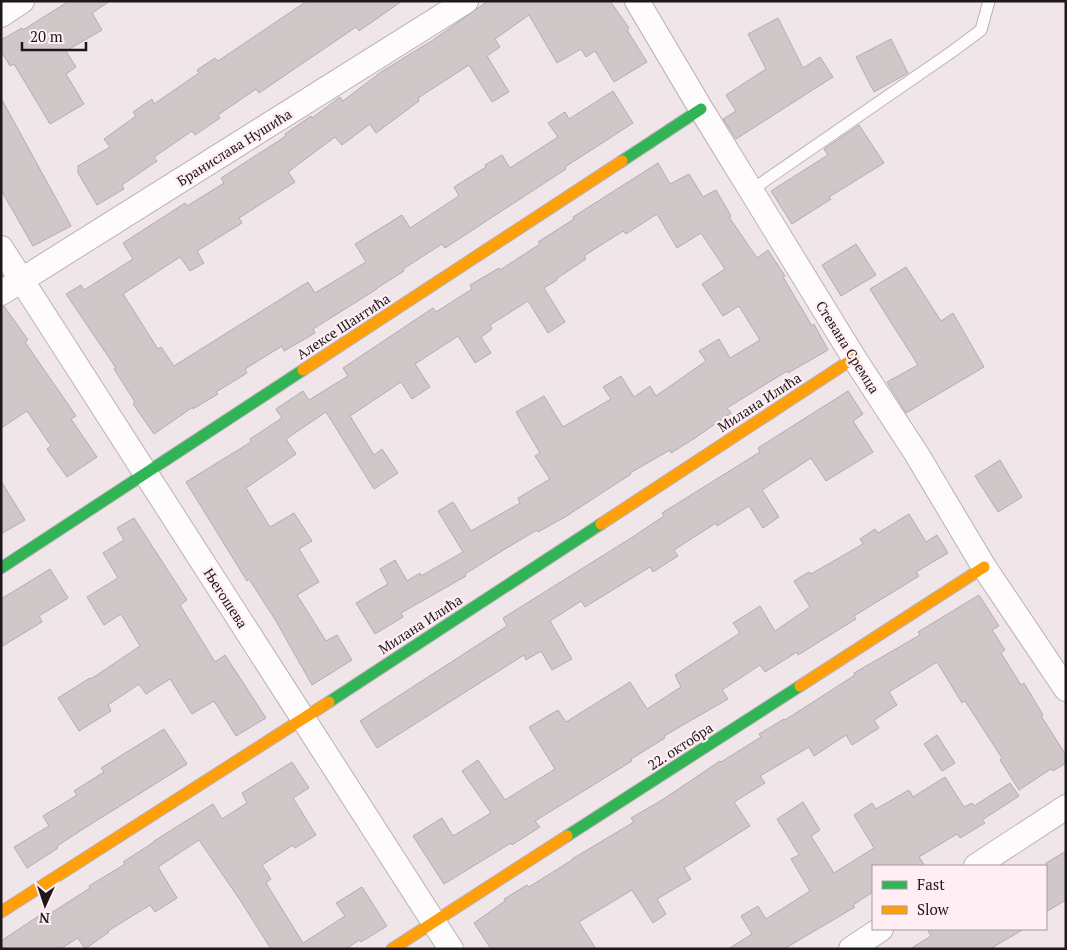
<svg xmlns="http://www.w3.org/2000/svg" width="1067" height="950" font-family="'PT Serif',serif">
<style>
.building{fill:#d0c7c9;stroke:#b4acae}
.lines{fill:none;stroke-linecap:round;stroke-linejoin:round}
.lane-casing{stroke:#bab2b4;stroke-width:13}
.street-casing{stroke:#bab2b4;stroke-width:26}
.fast-casing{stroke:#bab2b4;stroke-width:13}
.slow-casing{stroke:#bab2b4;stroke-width:13}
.lane{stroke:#fdfbfc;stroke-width:11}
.street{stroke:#fdfbfc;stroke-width:24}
.fast{stroke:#30b455;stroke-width:11}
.slow{stroke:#ff9f0a;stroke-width:11}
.labels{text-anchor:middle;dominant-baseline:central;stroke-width:4.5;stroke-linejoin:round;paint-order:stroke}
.street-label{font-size:14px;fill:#1f181a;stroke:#ffeff4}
</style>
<rect width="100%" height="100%" fill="#f0e5e8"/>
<path class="building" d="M69,1H110L92,13L102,30L66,51L76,67L66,74L84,104L50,124L14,64L10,66L1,51V40L22,28L23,30Z
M307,1H402L359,31L356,27L259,93L256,89L218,115L220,118L195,135L192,131L154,157L157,161L122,185L124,189L97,205L78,173V166L110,147L104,139L136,116L133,112L152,99L154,104L199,73L197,70L215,58L218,61Z
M488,1H610L629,28L627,30L647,62L614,82L595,51L586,57L581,49L557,63L529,15L495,39L500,47L487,56L509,92L492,102L469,65L418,98L419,101L376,133L370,124L342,145L335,137L288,172L295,182L239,218L242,223L197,251L204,263L190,271L180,257L123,294L158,349L161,347L174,366L308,282L315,293L366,262L355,244L402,215L410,228L459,196L454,187L486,167L485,165L502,155L510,168L558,137L548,123L565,112L569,119L613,91L633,123L565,167L566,169L445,248L442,244L403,269L404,271L377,288V289L313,329L315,333L284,351L282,346L245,369L247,373L216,392L218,394L193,409V407L154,434L133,404L135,402L114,369L116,368L66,294L81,285L84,290L133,259L123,243L185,203L187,206L224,183L221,178L286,136L285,134L311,116L312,118L340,97L343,101L381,72L433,40Z
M778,18L803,68L820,57L833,77L736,139L723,119L736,111L726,95L766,69L748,34Z
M891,39L908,73L874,92L856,57Z
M1,98L71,226L33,246L1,190Z
M859,125L884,163L829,197L831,199L792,224L771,191L828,155L824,149Z
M658,163L670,184L689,174L703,197L716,190L731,216L729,217L757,258L768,250L785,276L783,277L812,326L814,324L828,350L788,373L787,371L727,408L731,413L695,438L671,453L670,450L630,473L631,474L565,517L538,532L537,530L505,549L465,574L466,576L401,613L403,617L375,634L356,603L388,584L380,569L395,560L407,581L420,573L421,576L463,552L438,511L453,502L471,531L520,503L518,498L550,479L535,456L540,453L516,412L544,396L563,427L611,399L603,387L621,376L634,397L650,386L656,396L706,361L699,351L719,339L730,358L760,340L739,306L723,316L702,284L725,269L701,233L677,248L657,214L626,234L623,231L584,256L586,259L556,279L557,280L544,288L565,322L548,333L528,301L490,325L492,329L481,337L491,353L475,363L458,336L415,364L430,387L412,399L401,382L350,416L374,455L382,449L398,473L374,489L326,412L286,439L296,454L246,488L270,527L294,513L312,541L299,549L319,582L297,595L326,641L337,635L352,660L312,685L276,621L249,579L247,581L186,482L251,442L250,439L282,418L276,409L303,391L309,400L348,376L343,368L433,308L436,312L472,289L470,285L499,268L500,270L540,244L538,242L574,219L573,217Z
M856,244L876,275L841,296L822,265Z
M906,267L941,321L953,313L984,367L906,413L887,382L918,365L870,289Z
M4,306L28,340L25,342L76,416L71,419L97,457L67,477L47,449L51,446L27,411L1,428V307Z
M848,391L863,414L853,421L873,452L826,481L811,458L762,490L779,517L763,528L749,506L717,526L716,523L674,550L678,556L653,572L650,567L585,607L581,601L550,621L572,659L552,670L541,651L526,660L524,655L377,748L360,721L507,626L503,618L631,538L664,516L662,513L760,452L758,448Z
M1000,460L1022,497L998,512L975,476Z
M1,481L25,520L1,534Z
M909,514L926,542L937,535L948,553L916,572L919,576L854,616L856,619L798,655L797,652L765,672L760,665L722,690L728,699L664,736L665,738L631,759L632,761L535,821L540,827L512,845L511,843L444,884L413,836L442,818L453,836L491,813L462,771L478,760L505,800L555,769L529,727L558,710L566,722L630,682L647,709L681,687L675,675L740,633L733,623L760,606L775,631L810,607L794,581L809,572L811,574L863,544L860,539L875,529L878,533Z
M134,518L187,600L180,605L215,662L225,655L266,718L236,736L214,701L192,714L170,679L146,694L139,684L108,705L111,711L79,731L58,698L90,678L91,679L140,646L121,614L104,625L87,597L118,578L103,553L124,540L117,528Z
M50,569L68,598L39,616L42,622L1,647V599Z
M979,595L999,626L992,630L1005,650L1001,653L1021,685L1024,683L1043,715L1041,716L1066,755V763L1053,771L1051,769L1019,790L1000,760L1002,758L965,701L962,703L937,662L889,692L897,705L874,720L879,728L852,745L846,735L814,756L809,747L760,776L765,783L734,802L750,826L684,868L691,879L657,899L666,914L653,923L632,890L579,922L596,949H491L474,923L505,901L504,899L527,885L529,887L572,860V859L634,822L631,818L662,800L720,761L721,762L761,737L759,734L784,719L785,720L855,675L854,673L920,635L918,632Z
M164,729L187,764L80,831L57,846L58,848L27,868L14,847L49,826L43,816L77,795L74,791L104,772L101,768Z
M937,735L955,763L942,771L924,744Z
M292,762L309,788L293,798L316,835L295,848L293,845L262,865L271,879L266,883L303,943L345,916L336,903L362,887L387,926L361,942L359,940L346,949H271L240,900L199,840L158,867L177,898L155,912L150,905L108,931L109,932L85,949L78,938L60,949H1V941L46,911L48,915L90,888L89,886L125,864L123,862L154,842V841L213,804L222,819L247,803L242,793Z
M945,777L964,807L972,803L974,806L1010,783L1019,796L982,820L985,823L960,838L957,834L919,857L925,866H873V892L853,905L855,907L784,949H728L752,934L741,916L758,906L766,919L810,891L791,859L799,855L777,819L803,802L820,830L811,836L834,873L874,848L854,815L872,803L876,809L909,790L913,797Z
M1066,851V900L1046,912V863Z
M927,929H1024L990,949H910L931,936Z"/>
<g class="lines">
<defs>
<path id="lane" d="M750,191L953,51L981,30L989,1"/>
<path id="street" d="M637,1L701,109L854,358L916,453L984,567L1066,689
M1,15L22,1
M1,248L451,949
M1,293L466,1
M976,866L1066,807
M851,949L881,929"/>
<path id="fast" d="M622,161L701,109
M1,568L303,370
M329,702L601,524
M567,836L800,686"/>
<path id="slow" d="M303,370L622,161
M601,524L854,358
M800,686L984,567
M1,912L329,702
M392,949L567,836"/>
</defs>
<use href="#lane" class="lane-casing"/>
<use href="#street" class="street-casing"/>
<use href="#fast" class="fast-casing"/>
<use href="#slow" class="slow-casing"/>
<use href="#lane" class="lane"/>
<use href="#street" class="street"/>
<use href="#fast" class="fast"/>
<use href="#slow" class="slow"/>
</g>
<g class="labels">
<g class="street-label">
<text transform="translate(234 147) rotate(-32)">Бранислава Нушића</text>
<text transform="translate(343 326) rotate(-33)">Алексе Шантића</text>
<text transform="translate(848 347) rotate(58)">Стевана Сремца</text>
<text transform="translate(759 402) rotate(-33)">Милана Илића</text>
<text transform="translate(226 598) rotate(57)">Његошева</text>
<text transform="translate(420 624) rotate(-33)">Милана Илића</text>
<text transform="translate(680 746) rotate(-33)">22. октобра</text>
</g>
</g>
<rect width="1067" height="950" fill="none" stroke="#1f181a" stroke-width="5"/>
<rect x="872" y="865" width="175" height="65" fill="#ffeff4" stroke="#a5999d"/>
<rect x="882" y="881" width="25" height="8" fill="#30b455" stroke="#a5999d"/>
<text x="917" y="890" font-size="15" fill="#1f181a">Fast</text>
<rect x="882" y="906" width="25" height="8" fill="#ff9f0a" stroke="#a5999d"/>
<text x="917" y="915" font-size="15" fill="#1f181a">Slow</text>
<g transform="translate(45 905) rotate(183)" stroke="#ffeff4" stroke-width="4" paint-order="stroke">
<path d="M0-4L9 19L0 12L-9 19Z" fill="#1f181a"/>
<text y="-8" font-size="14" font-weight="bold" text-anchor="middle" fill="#1f181a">N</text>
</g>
<path d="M22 42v8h64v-8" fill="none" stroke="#1f181a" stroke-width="2.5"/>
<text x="30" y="42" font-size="15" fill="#1f181a" stroke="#ffeff4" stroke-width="4" paint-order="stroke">20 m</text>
</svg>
